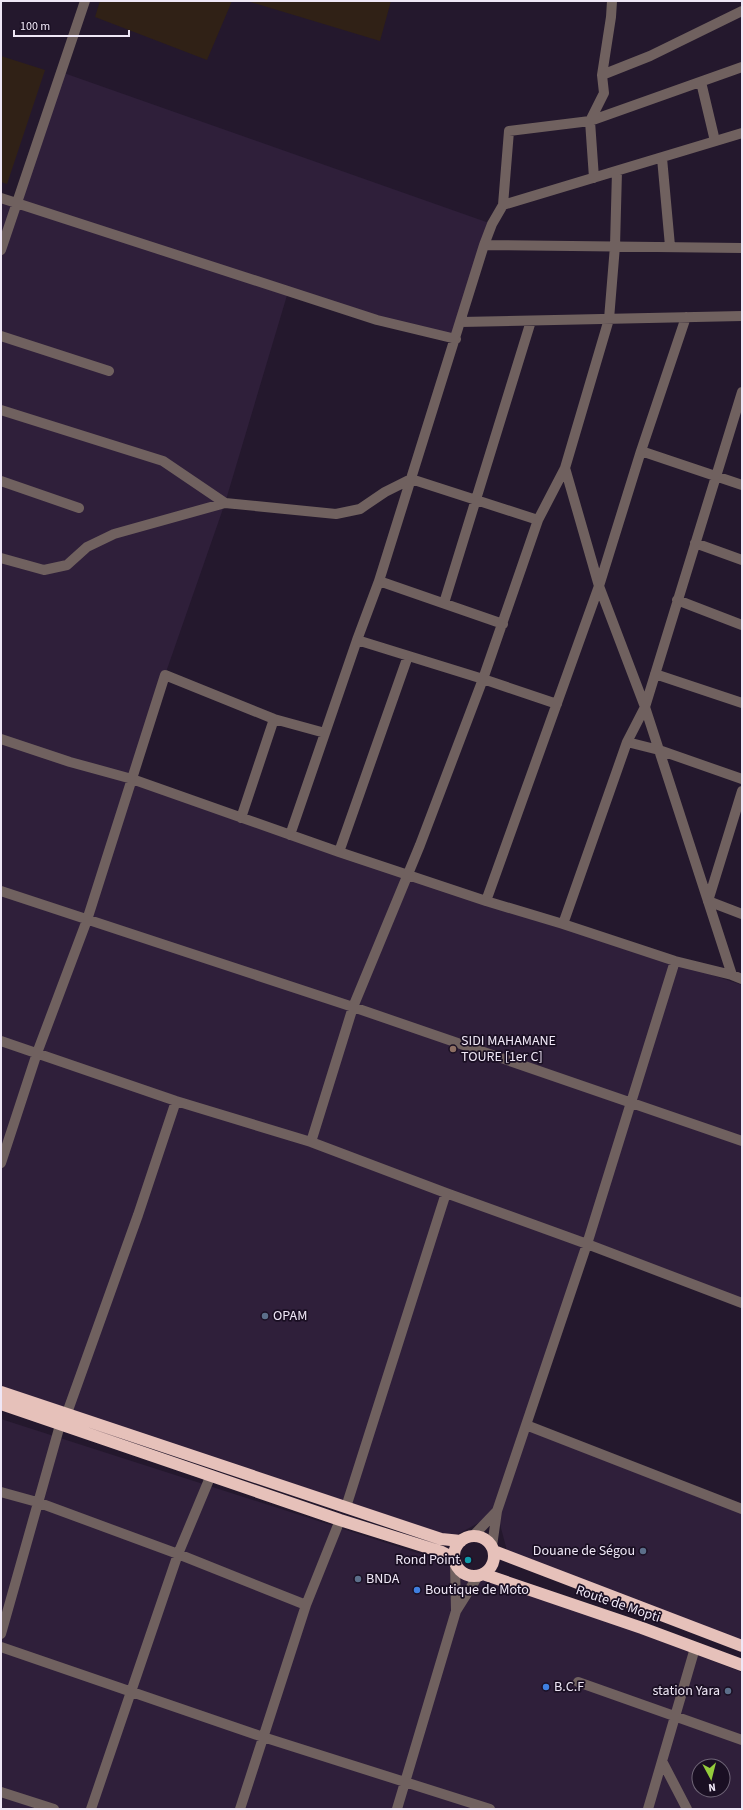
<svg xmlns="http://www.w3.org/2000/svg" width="743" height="1810" font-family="'Source Sans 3',sans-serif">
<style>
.built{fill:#2f1f3a;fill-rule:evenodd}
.industrial{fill:#302116}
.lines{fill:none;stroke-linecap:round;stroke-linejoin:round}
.minor{stroke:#70615f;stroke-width:10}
.highway{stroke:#e6c1ba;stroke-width:12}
.education-dot{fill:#8d6e63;stroke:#1a0f23;stroke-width:1.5}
.service-dot{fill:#5c6f8a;stroke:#1a0f23;stroke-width:1.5}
.culture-dot{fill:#0f9aa8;stroke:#1a0f23;stroke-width:1.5}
.shop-dot{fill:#3f7fe0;stroke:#1a0f23;stroke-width:1.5}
.labels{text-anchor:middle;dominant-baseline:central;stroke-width:3.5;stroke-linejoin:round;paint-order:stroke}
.poi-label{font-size:14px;fill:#efe7f6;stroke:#1a0f23;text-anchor:start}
.street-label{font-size:14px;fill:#efe7f6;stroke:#1a0f23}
</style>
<rect width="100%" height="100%" fill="#24182d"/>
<path class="built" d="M61,72L492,224L456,339L288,292L225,503L165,675L132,779L742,985V1303L587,1244L526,1425L742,1509V1641L510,1562L497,1513L445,1541L1,1394V198L17,203Z
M1,1419L483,1574L742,1672V1809H1ZM699,1766H723V1790H699Z"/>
<path class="industrial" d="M100,1H232L207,60L95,17Z
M247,1H391L380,41Z
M1,56L45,70L7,184L1,182Z"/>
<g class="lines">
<path class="minor" d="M602,75L650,56L742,11
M701,82L715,141
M662,158L670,246
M594,178L590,121L604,93L602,75L611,17L612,1
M1,198L377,320L456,339
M503,205L742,133
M484,245L742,248
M1,250L85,1
M461,322L742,316
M1,336L109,371
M1,410L163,461L225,503
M641,451L742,485
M565,468L599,586L645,707L732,975
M1,481L79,508
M695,543L742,560
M1,558L44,570L67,565L87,547L114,534L225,503L336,514L360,509L385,492L411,479L538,520
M379,581L503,624
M677,600L742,625
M444,603L531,321
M357,640L483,679L557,704
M655,674L742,703
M1,739L70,762L132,779L339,852L486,901L563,924L675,961L732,975L742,979
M627,742L659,750L742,779
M742,791L708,901L742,914
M241,818L274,719
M290,835L357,640L379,581L484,245L492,224L503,205L509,131L590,121L742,67
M339,852L408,656
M1,891L353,1007L742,1141
M486,901L599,586L641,451L686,317
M563,924L627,742L645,707L742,392
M1,1041L176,1101L311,1142L446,1193L587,1244L742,1303
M311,1142L353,1007L420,845L483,679L538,520L565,468L609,319L615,246L617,171
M1,1163L37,1053L87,920L165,675L274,719L325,733
M67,1413L138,1215L176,1101
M526,1425L742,1509
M1,1492L37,1502L178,1554L306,1605
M346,1507L446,1193
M473,1536L497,1511
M492,1546L497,1511L587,1244L675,961
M456,1611L478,1576
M1,1634L60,1425
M1,1647L263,1737L490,1809
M578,1682L742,1740
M662,1761L687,1809
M1,1792L54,1809
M91,1809L178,1554L211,1475
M240,1809L306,1605L340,1520
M397,1809L456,1611L455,1564
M648,1809L695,1648"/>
<path class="highway" d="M1,1392L441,1539L461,1541
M1,1404L340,1520L442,1552L454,1558
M454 1556a20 20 0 1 1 40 0a20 20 0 1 1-40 0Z
M494,1551L742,1646
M483,1574L642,1628L742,1665"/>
</g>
<circle class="education-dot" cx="453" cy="1049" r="4"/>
<g class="service-dot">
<circle cx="265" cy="1316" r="4"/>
<circle cx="643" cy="1551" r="4"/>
<circle cx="358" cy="1579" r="4"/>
<circle cx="728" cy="1691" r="4"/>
</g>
<circle class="culture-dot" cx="468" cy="1560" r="4"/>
<g class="shop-dot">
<circle cx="417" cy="1590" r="4"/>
<circle cx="546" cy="1687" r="4"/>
</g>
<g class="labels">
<g class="poi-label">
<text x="461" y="1041">SIDI MAHAMANE<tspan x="461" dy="16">TOURE [1er C]</tspan></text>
<text x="273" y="1316">OPAM</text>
<text x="635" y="1551" text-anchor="end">Douane de Ségou</text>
<text x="460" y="1560" text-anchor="end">Rond Point</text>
<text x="366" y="1579">BNDA</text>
<text x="425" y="1590">Boutique de Moto</text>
<text x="554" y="1687">B.C.F</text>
<text x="720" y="1691" text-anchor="end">station Yara</text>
</g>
<g class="street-label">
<text transform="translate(618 1604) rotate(19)">Route de Mopti</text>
</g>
</g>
<rect width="743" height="1810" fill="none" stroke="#efe7f6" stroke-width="4"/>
<g transform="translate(711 1778) rotate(173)"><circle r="19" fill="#1a0f23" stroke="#6f6577"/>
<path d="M0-3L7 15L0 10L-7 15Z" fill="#94cc3c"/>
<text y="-6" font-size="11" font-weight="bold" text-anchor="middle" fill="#efe7f6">N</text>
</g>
<path d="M14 30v6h115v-6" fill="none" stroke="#efe7f6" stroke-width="2"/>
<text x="20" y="30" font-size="12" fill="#efe7f6" stroke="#1a0f23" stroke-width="3" paint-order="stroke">100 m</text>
</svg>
